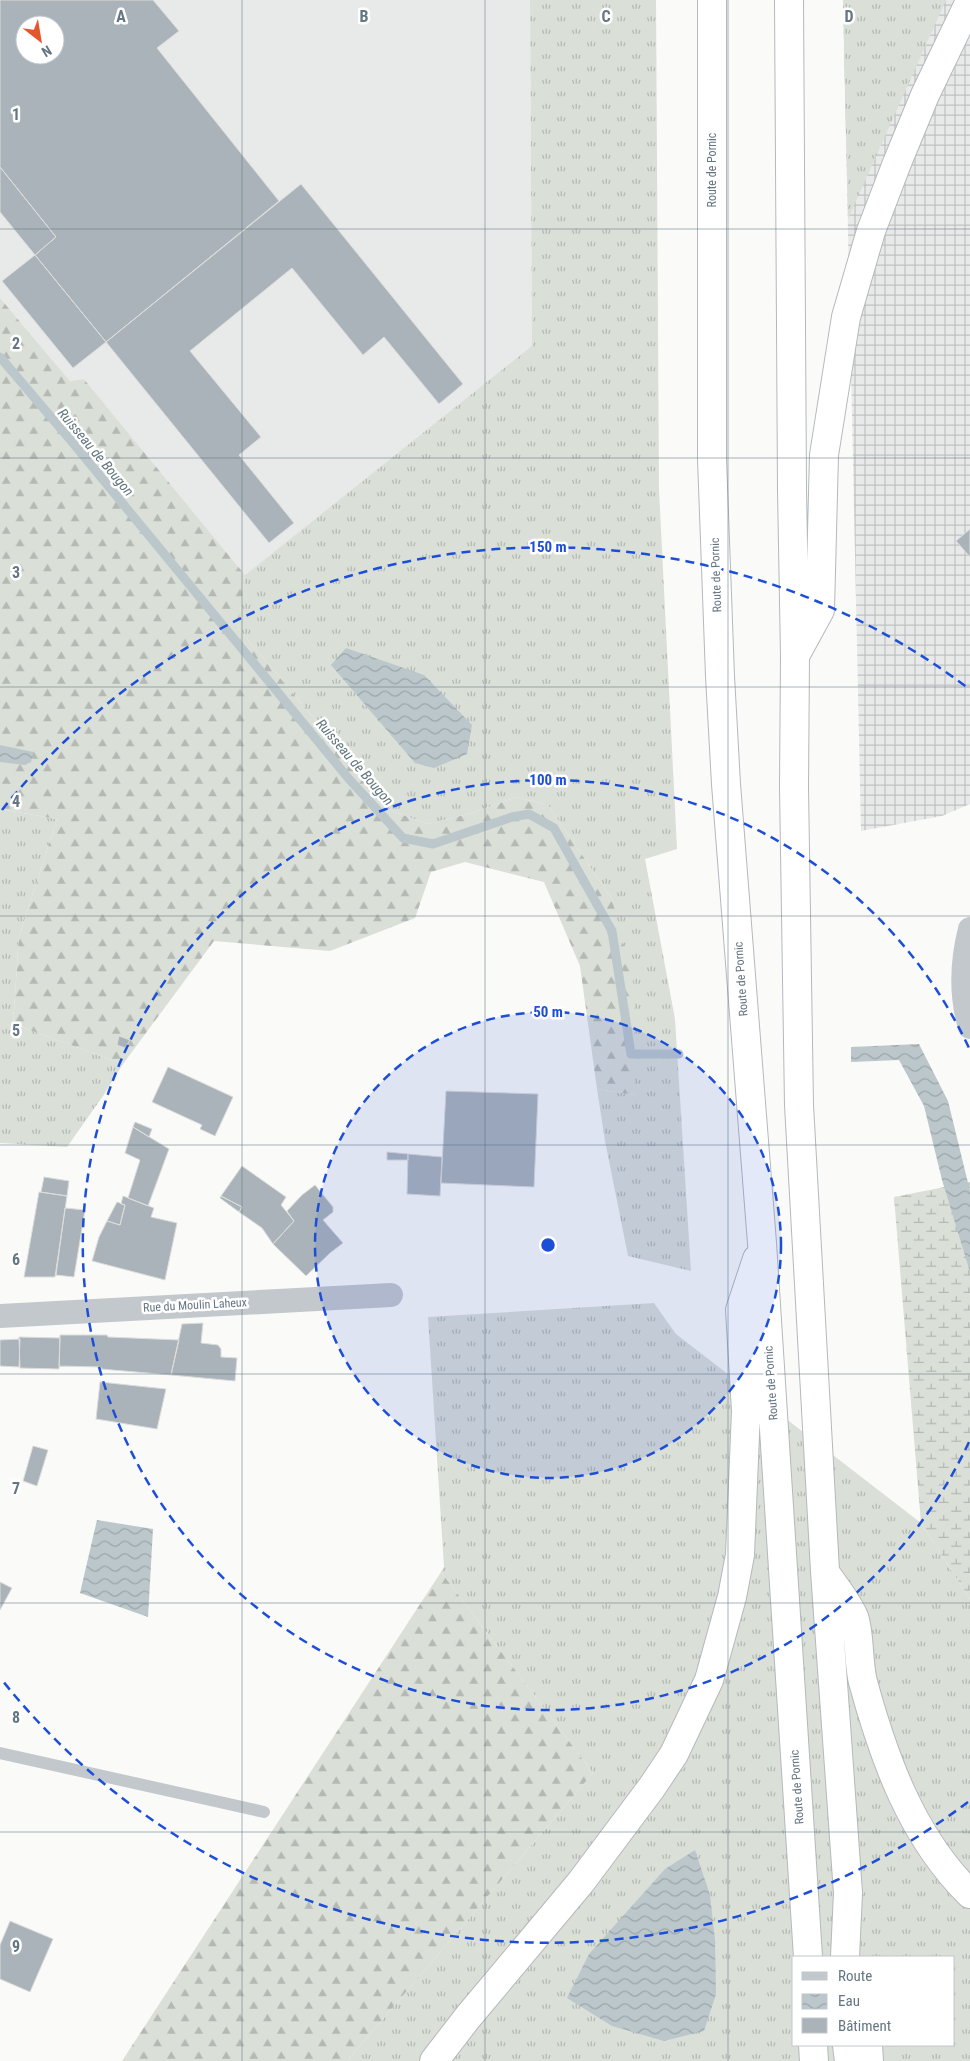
<svg xmlns="http://www.w3.org/2000/svg" width="970" height="2061" font-family="'Roboto Condensed',sans-serif">
<style>
.built{fill:#e8e9e9;fill-rule:evenodd}
.industrial{fill:url(#industrial-grid)}
.grass{fill:url(#grass-tufts);fill-rule:evenodd}
.forest{fill:url(#forest-firs)}
.wetland{fill:url(#wetland-marsh)}
.water{fill:url(#water-waves)}
.lines{fill:none;stroke-linecap:round;stroke-linejoin:round}
.stream{stroke:#bbc7cb;stroke-width:9}
.building{fill:#aab3b9;stroke:#dcdcda;fill-rule:evenodd}
.highway-casing{stroke:#b4b9bd;stroke-width:30}
.lane{stroke:#c3c8cc;stroke-width:12}
.street{stroke:#c3c8cc;stroke-width:24}
.highway{stroke:#fff;stroke-width:28}
.grid{fill:none;stroke:#657683;stroke-width:1;stroke-opacity:0.55}
.ring{fill:none;stroke:#1d4ed8;stroke-width:2.5;stroke-dasharray:9 6}
.labels{text-anchor:middle;dominant-baseline:central;stroke-width:5;stroke-linejoin:round;paint-order:stroke}
.street-label{font-size:12px;fill:#657683;stroke:#fff}
.water-label{font-size:14px;font-style:italic;fill:#60757c;stroke:#fff}
.grid-label{font-size:16px;text-anchor:middle;font-weight:bold;fill:#657683;stroke:#fff;stroke-width:5;stroke-linejoin:round;paint-order:stroke}
.centre{fill:#1d4ed8;stroke:#fff;stroke-width:2.5}
.ring-label{font-size:15px;text-anchor:middle;font-weight:bold;fill:#1d4ed8;stroke:#fff;stroke-width:5;stroke-linejoin:round;paint-order:stroke}
</style>
<defs>
<pattern id="industrial-grid" width="8" height="8" patternUnits="userSpaceOnUse" patternTransform="scale(1.25)"><rect width="8" height="8" fill="#e8e9e9"/><path d="M0 4h8M4 0v8" fill="none" stroke="#c0c1c2"/></pattern>
<pattern id="grass-tufts" width="24" height="20" patternUnits="userSpaceOnUse" patternTransform="scale(1.25)"><rect width="24" height="20" fill="#dadfd7"/><path d="M3 7l-1-3M5 7V3M7 7l1-3M15 17l-1-3M17 17v-4M19 17l1-3" fill="none" stroke="#b4b9b4"/></pattern>
<pattern id="forest-firs" width="22" height="20" patternUnits="userSpaceOnUse" patternTransform="scale(1.25)"><rect width="22" height="20" fill="#dadfd7"/><path d="M5 1l3.5 6h-7zM16 11l3.5 6h-7z" fill="#b4b9b4"/></pattern>
<pattern id="wetland-marsh" width="20" height="14" patternUnits="userSpaceOnUse" patternTransform="scale(1.25)"><rect width="20" height="14" fill="#dadfd7"/><path d="M1 5h8M5 5V1M11 12h8M15 12V8" fill="none" stroke="#b4b9b4"/></pattern>
<pattern id="water-waves" width="16" height="10" patternUnits="userSpaceOnUse" patternTransform="scale(1.25)"><rect width="16" height="10" fill="#bbc7cb"/><path d="M0 5q4-4 8 0t8 0" fill="none" stroke="#9ca6aa"/></pattern>
</defs>
<rect width="100%" height="100%" fill="#fafaf8"/>
<path class="built" d="M0,0H530L532,347L245,575L84,379L70,381L0,298ZM25,25H55V55H25Z"/>
<path class="industrial" d="M843,0H970V804L942,816L861,831Z"/>
<path class="grass" d="M530,0H656L659,490L677,849L645,859L675,1019L691,1271L628,1256L605,1141L597,1089L635,1095L612,899L548,805L516,797L472,813L428,824L392,811L238,628L245,575L532,346Z
M843,0H946L848,219Z
M0,809L57,819L19,937L13,1024L123,1064L103,1096L67,1147L0,1143Z
M654,1303L676,1334L921,1523L970,1599V2061H347L593,1773L441,1572L444,1567L428,1317ZM794,1957H954V2045H794Z"/>
<path class="forest" d="M0,298L70,381L84,379L245,575L238,628L392,811L428,824L472,813L516,797L548,805L612,899L635,990V1095L597,1089L580,966L544,882L465,862L431,872L415,918L330,951L214,941L123,1064L13,1024L19,937L57,819L0,809Z
M441,1572L593,1773L347,2061H122Z"/>
<path class="wetland" d="M970,1182V1599L921,1523L894,1197Z"/>
<path class="water" d="M346,648L424,675L472,725L467,754L434,768L415,763L331,665Z
M0,745L33,752L31,762L25,765L0,762Z
M919,1044L948,1101L970,1191V1272L942,1180L924,1106L899,1060L851,1062V1047Z
M97,1520L153,1529L148,1617L80,1593Z
M695,1850L710,1895L715,1940L716,1994L704,2031L664,2041L612,2026L567,1998L589,1954L665,1869Z"/>
<g class="lines">
<path class="stream" d="M0,357L73,443L349,779L403,838L433,844L512,817L529,814L554,828L612,931L631,1054H679"/>
</g>
<path class="building" d="M0,0H153L179,31L157,48L279,201L106,342L35,255L56,237L0,167ZM25,25H55V55H25Z
M0,167L56,237L35,255L0,212Z
M301,184L463,384L439,404L384,337L363,355L292,268L190,351L261,437L239,455L294,523L269,543L106,342Z
M35,255L106,342L73,368L2,281Z
M970,529V557L956,541Z
M119,1036L130,1040L125,1048L117,1045Z
M168,1067L233,1097L215,1136L200,1129L202,1125L152,1102Z
M446,1091L538,1094L534,1187L441,1183Z
M135,1122L152,1129L149,1137L133,1127Z
M133,1127L169,1149L148,1206L128,1198L140,1160L125,1153Z
M387,1152L408,1154V1160H387Z
M408,1154L442,1157L440,1196L407,1194Z
M242,1166L286,1197L281,1205L294,1221L273,1244L262,1228L239,1212L242,1207L221,1196Z
M44,1177L69,1181L67,1196L41,1192Z
M315,1185L333,1207V1212L323,1220L343,1243L330,1253L306,1276L273,1244L294,1221L287,1211L302,1195Z
M39,1192L67,1196L55,1277H24Z
M123,1196L154,1208L151,1217L177,1223L165,1280L92,1261L99,1237L107,1221L120,1225L125,1205L121,1204Z
M221,1196L242,1207L239,1212L220,1198Z
M117,1202L125,1205L120,1225L107,1221Z
M65,1208L85,1210L74,1277L56,1275Z
M203,1323L201,1343L218,1345L221,1349V1357L237,1358L235,1381L171,1375L182,1324Z
M60,1335H107L108,1337L179,1340L171,1375L101,1369V1367L59,1366Z
M19,1337L60,1338L59,1369L20,1368Z
M20,1339L19,1367L0,1366V1340Z
M100,1382L166,1389L157,1429L96,1419Z
M33,1446L48,1450L37,1486L23,1481Z
M0,1582L12,1588L0,1610Z
M10,1921L53,1939L30,1992L0,1979V1945Z"/>
<g class="lines">
<defs>
<path id="highway" d="M712,0V459L720,676L726,784L762,1243L808,1957
M789,0L792,490L795,656L794,787L799,1105L825,1571L848,1893L845,1957
M796,654L820,610L824,455L846,317L871,231L897,163L925,95L970,1
M827,1575C836,1588 848,1603 854,1617C860,1633 858,1663 863,1682C884,1759 912,1837 970,1894
M813,2045L814,2061
M847,2045L849,2061
M868,2045L869,2061
M434,2061L468,2017L581,1882L652,1787L674,1754L709,1680L732,1597L740,1555L746,1411L740,1310L757,1259"/>
</defs>
<use href="#highway" class="highway-casing"/>
<path class="lane" d="M0,1753L264,1812"/>
<path class="street" d="M970,929C962,961 960,994 970,1027
M0,1316L391,1295"/>
<use href="#highway" class="highway"/>
</g>
<path class="grid" d="M242,0V2061M485,0V2061M728,0V2061M0,229H970M0,458H970M0,687H970M0,916H970M0,1145H970M0,1374H970M0,1603H970M0,1832H970"/>
<circle cx="548" cy="1245" r="233" fill="#1d4ed8" fill-opacity=".12"/>
<g class="ring">
<circle cx="548" cy="1245" r="233"/>
<path d="M969 1442A465 465 0 1 1 969 1048"/>
<path d="M968 1802A698 698 0 0 1 2 1680M2 810A698 698 0 0 1 968 688"/>
</g>
<g class="labels">
<g class="street-label">
<text transform="translate(712 170) rotate(-90)">Route de Pornic</text>
<text transform="translate(716 575) rotate(-92)">Route de Pornic</text>
<text transform="translate(741 979) rotate(-94)">Route de Pornic</text>
<text transform="translate(195 1305) rotate(-3)">Rue du Moulin Laheux</text>
<text transform="translate(771 1383) rotate(-94)">Route de Pornic</text>
<text transform="translate(797 1787) rotate(-94)">Route de Pornic</text>
</g>
<g class="water-label">
<text transform="translate(96 452) rotate(50)">Ruisseau de Bougon</text>
<text transform="translate(355 762) rotate(49)">Ruisseau de Bougon</text>
</g>
</g>
<g class="grid-label">
<text x="121" y="22">A</text>
<text x="364" y="22">B</text>
<text x="606" y="22">C</text>
<text x="849" y="22">D</text>
<text x="16" y="120">1</text>
<text x="16" y="349">2</text>
<text x="16" y="578">3</text>
<text x="16" y="807">4</text>
<text x="16" y="1036">5</text>
<text x="16" y="1265">6</text>
<text x="16" y="1494">7</text>
<text x="16" y="1723">8</text>
<text x="16" y="1952">9</text>
</g>
<circle cx="548" cy="1245" r="8" class="centre"/>
<g class="ring-label">
<text x="548" y="552">150 m</text>
<text x="548" y="785">100 m</text>
<text x="548" y="1017">50 m</text>
</g>
<rect x="792" y="1956" width="162" height="90" fill="#ffffff" stroke="#c1c8cd"/>
<rect x="802" y="1972" width="25" height="8" fill="#c3c8cc" stroke="#c1c8cd"/>
<text x="838" y="1981" font-size="15" fill="#657683">Route</text>
<rect x="802" y="1994" width="25" height="15" fill="url(#water-waves)" stroke="#c1c8cd"/>
<text x="838" y="2006" font-size="15" fill="#657683">Eau</text>
<rect x="802" y="2018" width="25" height="15" fill="#aab3b9" stroke="#c1c8cd"/>
<text x="838" y="2031" font-size="15" fill="#657683">Bâtiment</text>
<g transform="translate(40 40) rotate(149)"><circle r="24" fill="#ffffff" stroke="#c1c8cd"/>
<path d="M0-4L9 19L0 12L-9 19Z" fill="#e4572e"/>
<text y="-8" font-size="14" font-weight="bold" text-anchor="middle" fill="#657683">N</text>
</g>
</svg>
